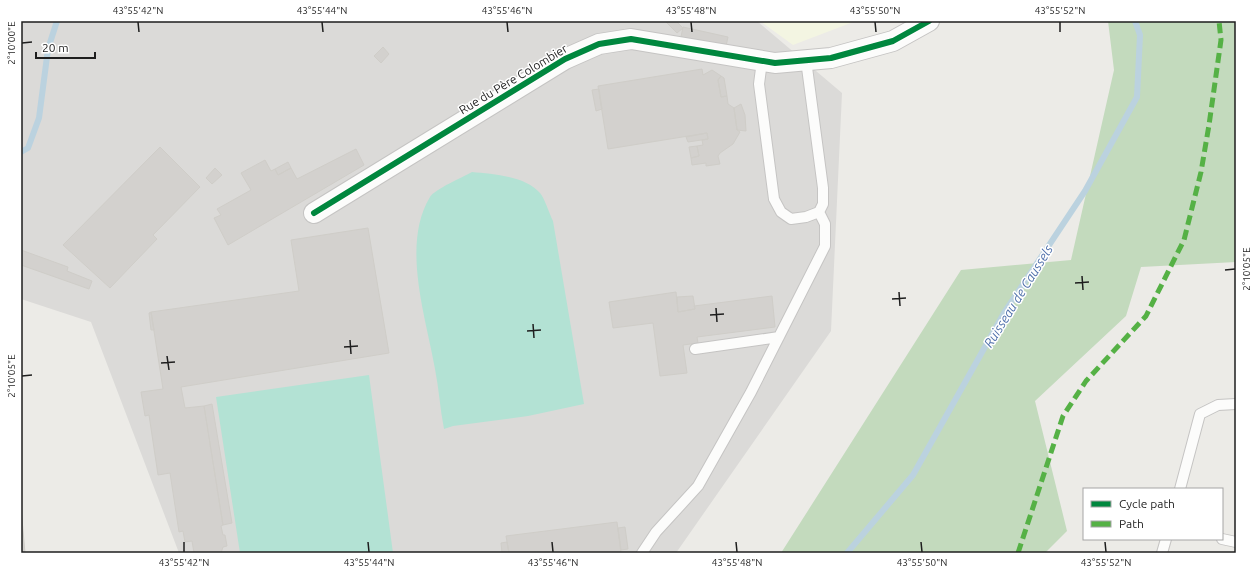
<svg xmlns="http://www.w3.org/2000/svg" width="1257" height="574" font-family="Ubuntu,sans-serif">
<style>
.residential{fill:#dbdad8}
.education{fill:#f3f5e2}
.forest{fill:#c3dabd}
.pitch{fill:#b3e2d4}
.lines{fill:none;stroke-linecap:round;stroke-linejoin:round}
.stream{stroke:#bbd2df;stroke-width:6}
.building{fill:#d3d1ce;stroke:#cfcdc8}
.lane-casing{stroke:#c5c4c3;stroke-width:12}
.street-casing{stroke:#c5c4c3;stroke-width:22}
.lane{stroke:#fcfcfb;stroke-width:10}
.street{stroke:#fcfcfb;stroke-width:20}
.quiet{stroke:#55b145;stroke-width:5;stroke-dasharray:10 5;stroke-linecap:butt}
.cycleway-casing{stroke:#fff;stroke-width:8}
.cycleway{stroke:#00873e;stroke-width:6}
.ticks{fill:none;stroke:#1e1e1e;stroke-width:1.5}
.labels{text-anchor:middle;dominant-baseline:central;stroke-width:3;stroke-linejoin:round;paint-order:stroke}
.street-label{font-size:12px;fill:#1e1e1e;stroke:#fff}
.water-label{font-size:13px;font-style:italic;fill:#4e6faa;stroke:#fff}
.neatline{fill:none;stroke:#1e1e1e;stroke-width:1.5}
.ticks-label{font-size:10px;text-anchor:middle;fill:#1e1e1e}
</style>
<rect width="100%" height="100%" fill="#ecebe7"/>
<path class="residential" d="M21,21H757L842,93L831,331L676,553H179L91,322L21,299Z"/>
<path class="education" d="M760,21H856L793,45Z"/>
<path class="forest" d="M1108,21H1236V262L1141,267L1126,316L1035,401L1067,531L1045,553H781L961,270L1071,260L1114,70Z"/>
<path class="pitch" d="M472,172C493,174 525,176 540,193C545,199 549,213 553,221L584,404L528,416L453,426L444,429C440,409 439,389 435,369C426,317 401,245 430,197C435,189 463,177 472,172Z
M369,375L393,553H240L216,397Z"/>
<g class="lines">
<path class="stream" d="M21,152L28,148L39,118L48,49L57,21
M847,553L913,475L1004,313L1085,191L1137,97L1140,35L1135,21"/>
</g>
<path class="building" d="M665,21H676L683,28L677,33Z
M683,27L728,37L726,46L681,37Z
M383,47L389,54L381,63L374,56Z
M702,69L703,75L712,70L721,76L718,80L721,97L727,96L728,104L734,108L737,130L740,132L733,144L720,153L718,156L720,164L706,166V163L692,165L691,158L699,156L697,146L703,145L702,140L708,139L707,133L608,149L598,86Z
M721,76L724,78L727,96L721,97L718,80Z
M599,89L602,109L596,111L592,90Z
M741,104L745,115L746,131L737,130L734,108Z
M707,133L708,139L688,142L686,137Z
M697,146L699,156L691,158L689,147Z
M160,147L200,187L153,235L157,239L110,288L63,245Z
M356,149L364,165L228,245L214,218L221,215L217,209L251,190L241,173L265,160L271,171L275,169L278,175L291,168L297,179Z
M288,162L291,168L278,175L275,169Z
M215,168L222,175L212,184L206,178Z
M368,228L389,353L181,387L185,408L204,406L223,525L221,526L223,535H225L227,546L223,547L221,553H194L192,541L185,542L183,531L179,532L170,473L158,475L149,415L145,416L141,392L163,389L151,312L299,291L291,240Z
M21,250L68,267L67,271L92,281L89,289L21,265Z
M676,292L678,312L695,309L694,306L772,296L775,327L697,337L698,343L683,345L687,373L660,376L653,323L613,328L609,302Z
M693,296L695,309L678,312L677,297Z
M151,312L154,330H151L149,313Z
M212,404L232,523L223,525L204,406Z
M21,508L25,553H21Z
M617,522L621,553H509L506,536Z
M625,527L628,549L621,550L618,528Z
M507,542L509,553H502L501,543Z"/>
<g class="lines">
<defs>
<path id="lane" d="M762,61L759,84L774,199L781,212L791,219L806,217L819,212L823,204V188L806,60
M695,349L779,337
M1180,489L1200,414L1218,405L1236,404
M1222,539L1236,542
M642,553L656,532L698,486L751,392L825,246V224L819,212
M1162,553L1166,539"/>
<path id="street" d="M314,213L565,59L599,44L631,39L775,63L831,58L893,41L929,21"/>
</defs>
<use href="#lane" class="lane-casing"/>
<use href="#street" class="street-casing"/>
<use href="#lane" class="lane"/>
<use href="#street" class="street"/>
<path class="quiet" d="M1018,553L1063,416L1086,381L1146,316L1184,240L1201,172L1209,125L1221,40L1219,21"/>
<defs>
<path id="cycleway" d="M314,213L565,59L599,44L631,39L775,63L831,58L893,41L929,21"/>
</defs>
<use href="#cycleway" class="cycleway-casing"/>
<use href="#cycleway" class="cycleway"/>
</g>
<path class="ticks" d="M138,22L139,32M322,22L323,32M507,22L508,32M691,22L692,32M875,22L876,32M1060,22V32M22,43L32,42M1225,270L1235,269M1082,276L1083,290M1075,283L1089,282M899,292L900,306M892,299L906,298M716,308L717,322M710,315L724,314M533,324L534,338M527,331L541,330M350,340L351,354M344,347L358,346M167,356L169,370M161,363L175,362M22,376L32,375M184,542V552M368,542L369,552M552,542L553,552M736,542L737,552M921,542L922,552M1105,542L1106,552"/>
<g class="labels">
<g class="street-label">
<text transform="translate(513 79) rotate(-31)">Rue du Père Colombier</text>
</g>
<g class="water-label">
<text transform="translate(1018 296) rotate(-58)">Ruisseau de Caussels</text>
</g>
</g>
<rect width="1257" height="574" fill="none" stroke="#ffffff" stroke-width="44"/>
<rect x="1083" y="488" width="140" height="52" fill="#ffffff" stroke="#a5a5a5"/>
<rect x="1091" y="501" width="20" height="6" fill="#00873e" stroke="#a5a5a5"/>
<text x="1119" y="508" font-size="12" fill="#1e1e1e">Cycle path</text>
<rect x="1091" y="521" width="20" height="6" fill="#55b145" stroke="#a5a5a5"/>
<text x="1119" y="528" font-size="12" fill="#1e1e1e">Path</text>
<path d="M36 52v6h59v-6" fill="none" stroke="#1e1e1e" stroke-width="2"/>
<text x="42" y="52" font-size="12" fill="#1e1e1e" stroke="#ffffff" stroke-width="3" paint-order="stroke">20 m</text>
<rect x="22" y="22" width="1213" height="530" class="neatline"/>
<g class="ticks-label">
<text x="138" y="14">43°55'42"N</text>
<text x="322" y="14">43°55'44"N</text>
<text x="507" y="14">43°55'46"N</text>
<text x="691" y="14">43°55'48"N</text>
<text x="875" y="14">43°55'50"N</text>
<text x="1060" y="14">43°55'52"N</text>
<text transform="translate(11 43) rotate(-90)" y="4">2°10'00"E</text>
<text transform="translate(1246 269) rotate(-90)" y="4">2°10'05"E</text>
<text transform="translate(11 376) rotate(-90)" y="4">2°10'05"E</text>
<text x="184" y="566">43°55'42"N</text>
<text x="369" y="566">43°55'44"N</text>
<text x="553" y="566">43°55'46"N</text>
<text x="737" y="566">43°55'48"N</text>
<text x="922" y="566">43°55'50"N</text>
<text x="1106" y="566">43°55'52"N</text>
</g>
</svg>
